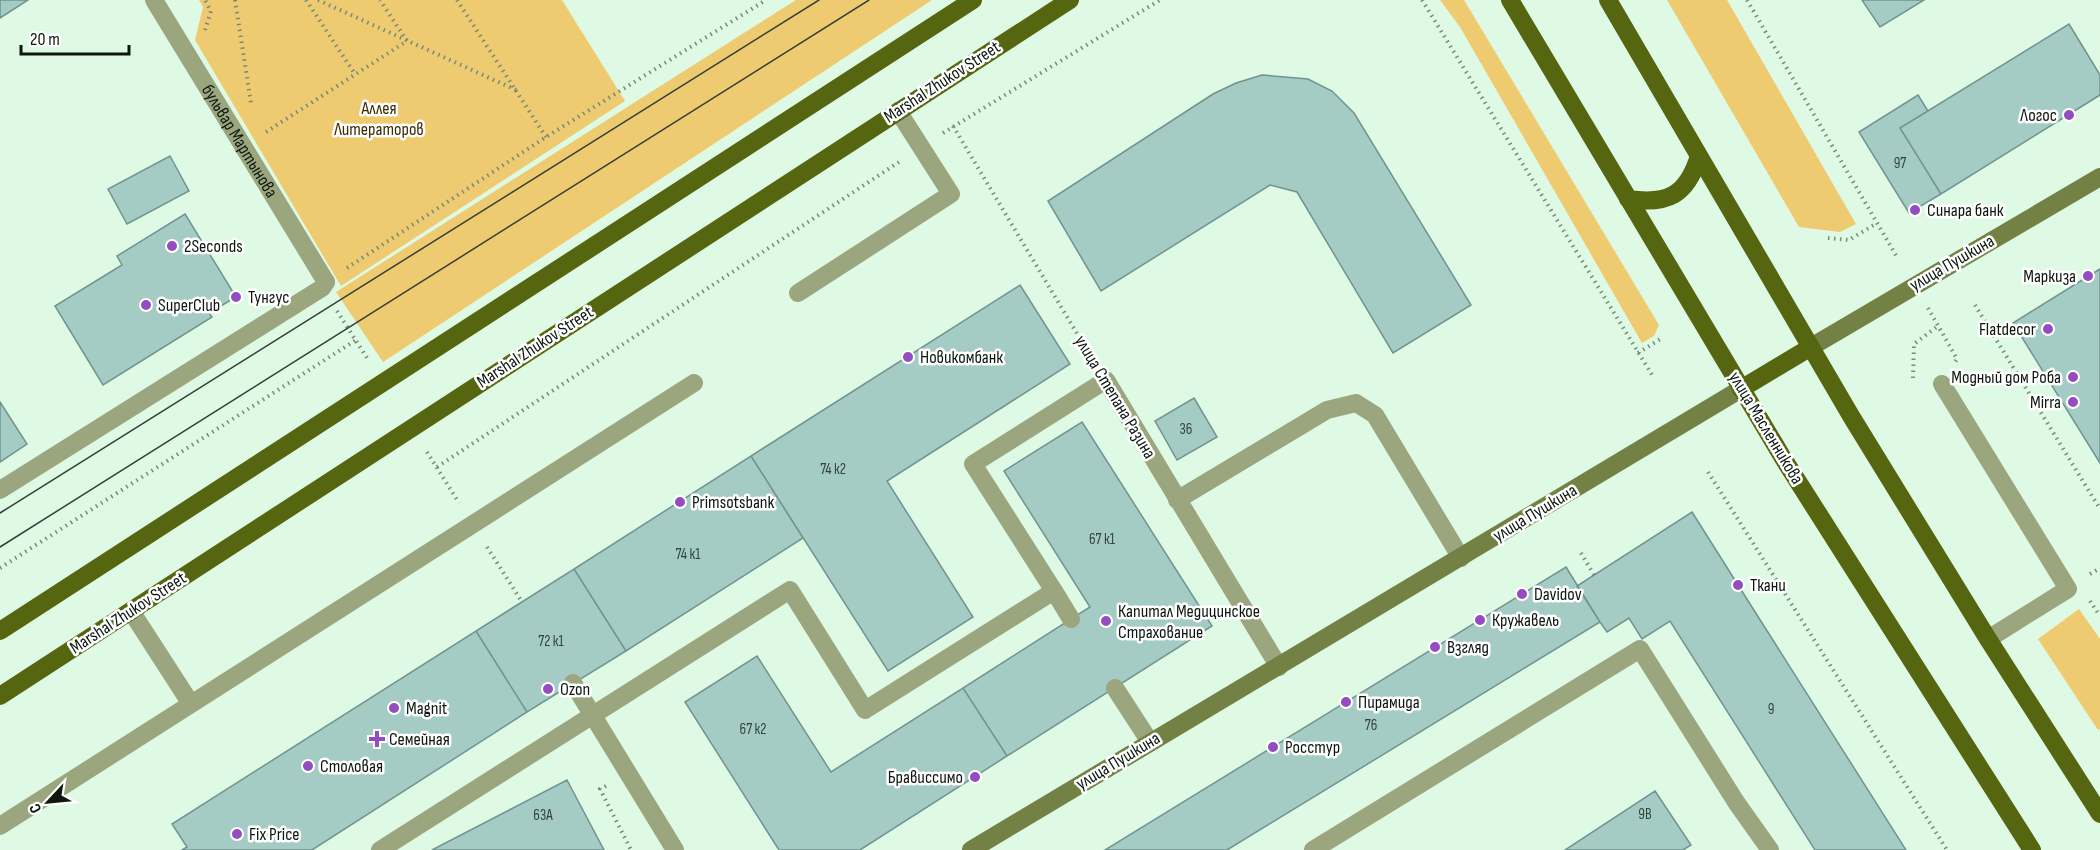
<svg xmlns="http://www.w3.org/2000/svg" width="2100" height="850" font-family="'Sofia Sans Condensed',sans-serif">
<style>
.green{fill:#eeca70}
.building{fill:#a5cbc5;stroke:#70948e;stroke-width:1.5}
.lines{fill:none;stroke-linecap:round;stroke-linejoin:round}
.path{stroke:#778a7c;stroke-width:4;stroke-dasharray:1.5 4.5;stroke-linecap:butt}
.lane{stroke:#9ba67e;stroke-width:18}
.street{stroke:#9ba67e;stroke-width:18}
.secondary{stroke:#738144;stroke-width:18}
.primary{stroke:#566610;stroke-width:18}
.tram{stroke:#334036;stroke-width:1.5}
.poi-dot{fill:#934dc0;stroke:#fff;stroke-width:2}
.labels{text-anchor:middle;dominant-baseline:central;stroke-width:5;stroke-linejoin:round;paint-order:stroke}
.number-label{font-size:15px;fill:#33443d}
.street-label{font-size:18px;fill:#0d1710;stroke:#fff}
.park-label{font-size:18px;fill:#3c2d00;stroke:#fff}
.poi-label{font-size:18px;fill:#0d1710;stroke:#fff;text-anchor:start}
</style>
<rect width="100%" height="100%" fill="#defae4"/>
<path class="green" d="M199,0H562L625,101L341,286L195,40L203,7Z
M796,0H932L383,362L336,292Z
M1440,0H1464L1659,325L1654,336L1642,343L1460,27Z
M1667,0H1727L1856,224L1840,232L1799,227Z
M2079,609L2100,639V729L2098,730L2038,639Z"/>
<path class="building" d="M0,0H28L0,18Z
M1862,0H1924L1880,27Z
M2069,24L2100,75V95L1941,194L1900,128Z
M1262,75L1308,79L1332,91L1354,113L1471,305L1393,353L1297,192L1270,185L1101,291L1048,201L1213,94L1236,83Z
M1918,95L1928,111L1900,128L1941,194L1909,213L1859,132Z
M170,156L189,191L127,224L108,189Z
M185,214L236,297L209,313L212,317L103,385L55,306L122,265L117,256Z
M2100,269V463L2013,323Z
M1020,285L1070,364L887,481L973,617L888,671L751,456Z
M1194,398L1217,437L1177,460L1155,421Z
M0,402L27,444L0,462Z
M1082,422L1212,626L1007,756L963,688L1090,607L1004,471Z
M751,456L803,538L626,651L574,569Z
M1692,512L1738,585L1906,850H1815L1670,621L1642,639L1629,618L1607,632L1600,622L1577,586Z
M1566,567L1600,622L1227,850H1105Z
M574,569L626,651L527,712L476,631Z
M476,631L527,712L312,850H182L187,847L172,824Z
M757,656L831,772L963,688L1007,756L860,850H779L685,702Z
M567,780L604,850H432Z
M1655,791L1691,845L1683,850H1565Z"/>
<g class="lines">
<path class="path" d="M235,0L251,103
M306,0L355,74
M318,0L516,90
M457,0L546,137
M1422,0L1654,378
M1747,0L1897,257
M205,30L211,11L205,0
M953,126L1091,357
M266,132L407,41L380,0
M943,133L1160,0
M1828,238L1849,240L1877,223
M347,268L546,137L766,0
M1975,305L2100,509
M1928,308L1957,359L1955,362
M337,311L367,358
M1638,353L1662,338
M1913,378L1914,344L1938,326
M427,452L459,503
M437,467L899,162
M1708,472L1947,850
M487,547L522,602
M1581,553L1594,575
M0,568L356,340
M2090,574L2100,568
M2090,601L2100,616
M606,786L600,789L631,850"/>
<path class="lane" d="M798,293L951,194L898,111
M1942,384L2068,589L1988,639
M0,490L322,288L326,282
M1177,500L1327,410L1356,403L1375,415L1461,558
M1054,591L1071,619
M131,611L191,704
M1115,688L1150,742
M0,826L694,383
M380,850L790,590L865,710L1054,591L973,464L1106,380L1279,667
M1313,850L1640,649L1736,802L1770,850"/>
<g class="street">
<path id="s1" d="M154,0L326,282"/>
<path d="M573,683L675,850"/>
</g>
<path class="secondary" d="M1811,347L2100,177
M971,850L1741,389"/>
<path class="primary" d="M1510,0L1783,458L2032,850
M1608,0L1851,416L1988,639L2100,814
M1628,199C1668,205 1687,195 1699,156
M1741,389L1811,347
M0,631L973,0
M0,696L1070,0"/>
<path class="tram" d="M0,513L819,0
M0,547L869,0"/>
</g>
<g class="poi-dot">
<circle cx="2069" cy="115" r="6"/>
<circle cx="1915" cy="210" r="6"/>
<circle cx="172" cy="246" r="6"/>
<circle cx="2088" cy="276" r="6"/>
<circle cx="236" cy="297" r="6"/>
<circle cx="146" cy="305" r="6"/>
<circle cx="2048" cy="329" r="6"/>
<circle cx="908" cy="357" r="6"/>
<circle cx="2073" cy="377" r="6"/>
<circle cx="2073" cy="402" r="6"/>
<circle cx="680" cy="502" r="6"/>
<circle cx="1738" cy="585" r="6"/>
<circle cx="1522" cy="594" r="6"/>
<circle cx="1480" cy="620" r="6"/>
<circle cx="1106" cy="621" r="6"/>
<circle cx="1435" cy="647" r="6"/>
<circle cx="548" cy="689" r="6"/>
<circle cx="1346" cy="702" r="6"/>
<circle cx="394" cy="708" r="6"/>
<path d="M374 730h6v6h6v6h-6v6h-6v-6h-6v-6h6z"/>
<circle cx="1273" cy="747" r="6"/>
<circle cx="308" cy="766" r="6"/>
<circle cx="975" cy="777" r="6"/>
<circle cx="237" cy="834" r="6"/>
</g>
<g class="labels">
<g class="number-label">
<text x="1900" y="163">97</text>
<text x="1186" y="429">36</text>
<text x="833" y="469">74 к2</text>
<text x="1102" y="539">67 к1</text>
<text x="688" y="554">74 к1</text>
<text x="551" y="641">72 к1</text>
<text x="1771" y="709">9</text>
<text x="1371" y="725">76</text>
<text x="753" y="729">67 к2</text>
<text x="1645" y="814">9В</text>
<text x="543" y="815">63А</text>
</g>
<g class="street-label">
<text transform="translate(942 82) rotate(-33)">Marshal Zhukov Street</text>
<text stroke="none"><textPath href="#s1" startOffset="165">бульвар Мартынова</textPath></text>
<text transform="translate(1952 263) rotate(-30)">улица Пушкина</text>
<text transform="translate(535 347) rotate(-33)">Marshal Zhukov Street</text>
<text transform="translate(1115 397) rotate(59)">улица Степана Разина</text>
<text transform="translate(1766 428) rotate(59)">улица Масленникова</text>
<text transform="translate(1535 513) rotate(-31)">улица Пушкина</text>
<text transform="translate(128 613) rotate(-33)">Marshal Zhukov Street</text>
<text transform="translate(1118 761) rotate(-31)">улица Пушкина</text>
</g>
<g class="park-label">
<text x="379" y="108">Аллея<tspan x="379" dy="21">Литераторов</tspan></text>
</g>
<g class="poi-label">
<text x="2057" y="115" text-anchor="end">Логос</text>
<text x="1927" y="210">Синара банк</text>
<text x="184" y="246">2Seconds</text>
<text x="2076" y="276" text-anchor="end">Маркиза</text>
<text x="248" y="297">Тунгус</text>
<text x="158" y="305">SuperClub</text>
<text x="2036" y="329" text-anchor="end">Flatdecor</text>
<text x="920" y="357">Новикомбанк</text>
<text x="2061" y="377" text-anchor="end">Модный дом Роба</text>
<text x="2061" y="402" text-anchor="end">Mirra</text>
<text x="692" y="502">Primsotsbank</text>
<text x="1750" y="585">Ткани</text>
<text x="1534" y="594">Davidov</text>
<text x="1118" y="611">Капитал Медицинское<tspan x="1118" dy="21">Страхование</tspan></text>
<text x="1492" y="620">Кружавель</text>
<text x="1447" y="647">Взгляд</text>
<text x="560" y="689">Ozon</text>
<text x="1358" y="702">Пирамида</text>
<text x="406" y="708">Magnit</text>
<text x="389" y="739">Семейная</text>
<text x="1285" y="747">Росстур</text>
<text x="320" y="766">Столовая</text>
<text x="963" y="777" text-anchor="end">Брависсимо</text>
<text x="249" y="834">Fix Price</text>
</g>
</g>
<g transform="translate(48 802) rotate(244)" stroke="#ffffff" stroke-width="4.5" paint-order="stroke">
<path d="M0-4.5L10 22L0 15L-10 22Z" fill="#0d1710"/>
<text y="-9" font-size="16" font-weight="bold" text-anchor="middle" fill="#0d1710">С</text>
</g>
<path d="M21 45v9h108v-9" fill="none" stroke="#0d1710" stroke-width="3"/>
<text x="30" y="45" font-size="18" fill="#0d1710" stroke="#ffffff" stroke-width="4.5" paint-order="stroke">20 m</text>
</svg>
